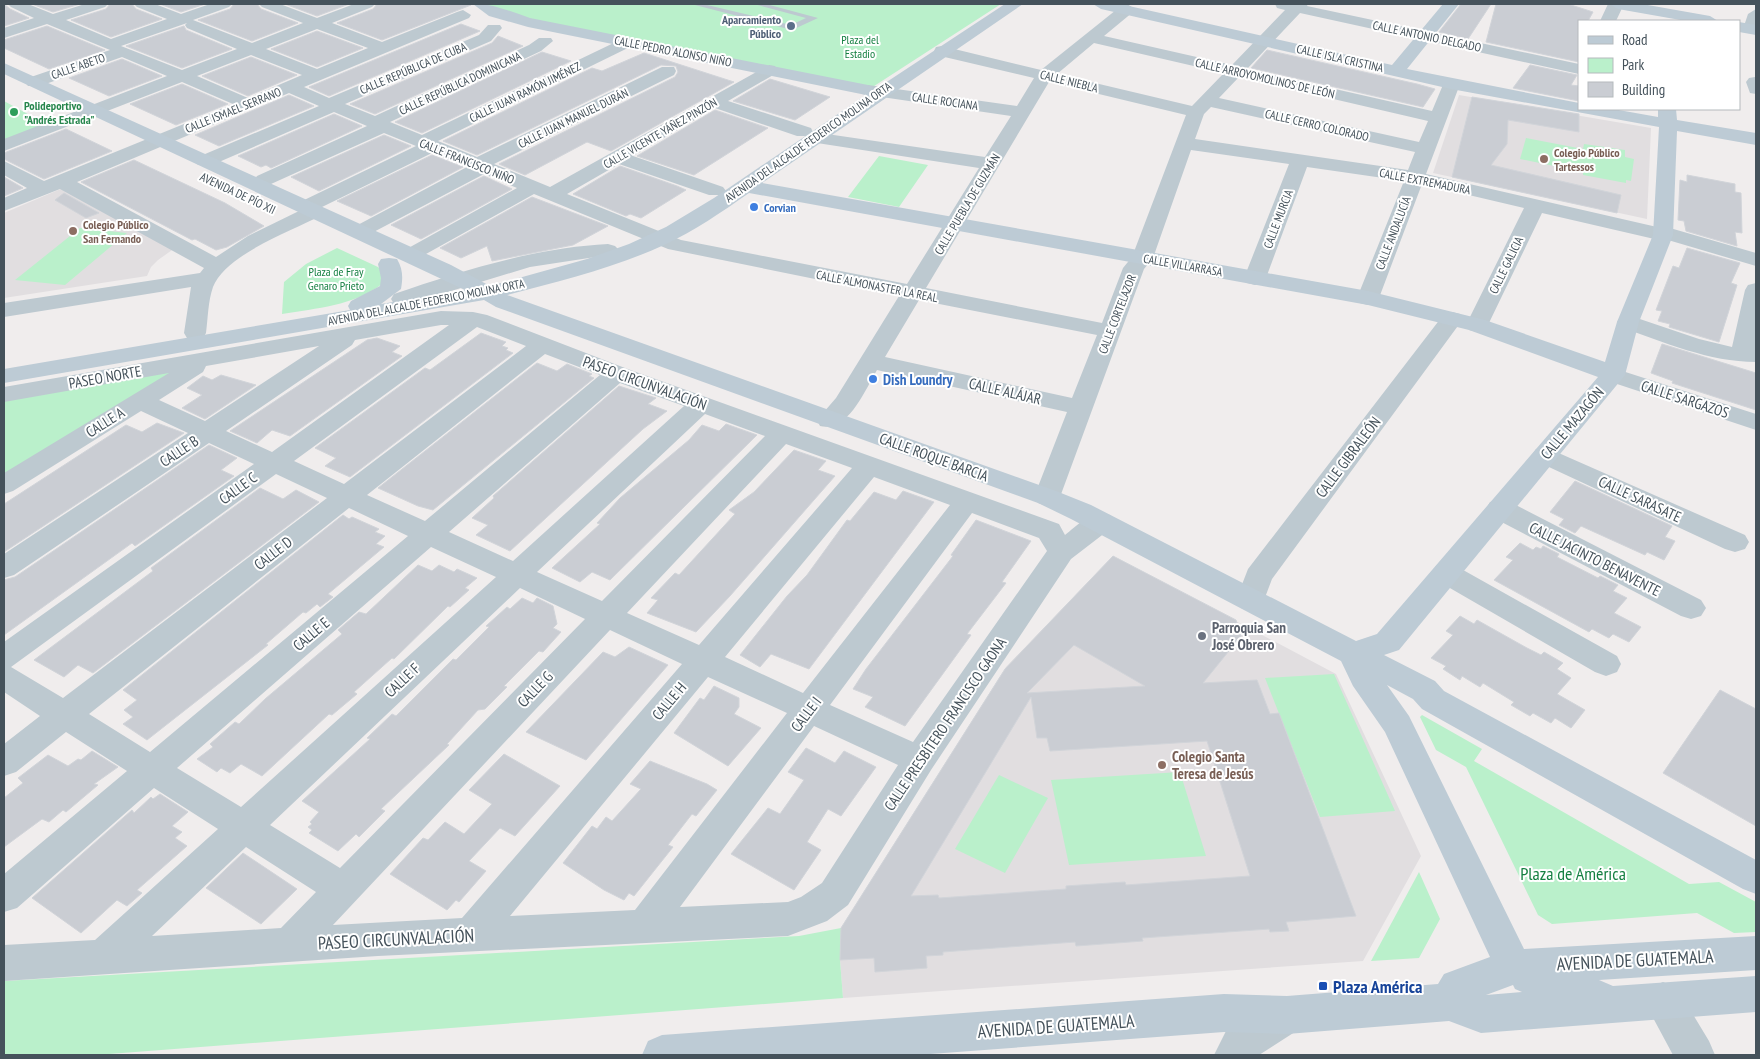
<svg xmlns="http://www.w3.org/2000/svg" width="1760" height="1059" font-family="'PT Sans Narrow',sans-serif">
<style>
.education{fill:#e1dee0}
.green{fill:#baf0cb}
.building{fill:#cacdd3;stroke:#d1d4d9;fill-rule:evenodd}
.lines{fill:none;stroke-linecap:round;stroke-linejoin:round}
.lane{fill:#bdc9d0;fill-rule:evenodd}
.street{fill:#bdc9d0;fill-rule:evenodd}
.secondary{fill:#bdcbd5;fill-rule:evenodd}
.service-dot{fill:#5c6f8a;stroke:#fff;stroke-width:2}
.leisure-dot{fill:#2e9e5b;stroke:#fff;stroke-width:2}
.education-dot{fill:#8d6e63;stroke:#fff;stroke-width:2}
.shop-dot{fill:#3f7fe0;stroke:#fff;stroke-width:2}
.worship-dot{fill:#6b7280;stroke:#fff;stroke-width:2}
.transit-dot{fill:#1a4fb4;stroke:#fff;stroke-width:2}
.labels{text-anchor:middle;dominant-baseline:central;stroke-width:4;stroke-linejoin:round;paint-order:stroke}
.far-service-label{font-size:12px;font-weight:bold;fill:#4e5e75;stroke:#fff;text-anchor:end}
.far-street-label{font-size:12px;fill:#45525b;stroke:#fff}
.far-park-label{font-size:12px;fill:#147f41;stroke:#fff}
.far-leisure-label{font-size:12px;font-weight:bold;fill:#27864d;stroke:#fff;text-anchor:start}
.far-education-label{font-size:12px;font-weight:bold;fill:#785e54;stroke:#fff;text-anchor:start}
.far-shop-label{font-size:12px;font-weight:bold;fill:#366cbe;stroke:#fff;text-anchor:start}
.street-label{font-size:15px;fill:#45525b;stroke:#fff}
.shop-label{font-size:15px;font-weight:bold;fill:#366cbe;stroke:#fff;text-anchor:start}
.worship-label{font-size:15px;font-weight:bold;fill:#5b616d;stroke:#fff;text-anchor:start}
.education-label{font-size:15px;font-weight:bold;fill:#785e54;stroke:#fff;text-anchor:start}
.near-park-label{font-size:18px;fill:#147f41;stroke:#fff}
.near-street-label{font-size:18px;fill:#45525b;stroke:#fff}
.near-transit-label{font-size:18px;font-weight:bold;fill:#164399;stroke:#fff;text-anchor:start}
</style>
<rect width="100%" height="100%" fill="#f0eded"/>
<path class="education" d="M1459,95L1651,128L1647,219L1433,173Z
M63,188L175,248L158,260L151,267L147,276L4,298V213Z
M1113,556L1336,674L1421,856L1363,961L843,998L840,960L841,928L1006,667Z"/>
<path class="green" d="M481,4H1001L868,90L495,13Z
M4,101L46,124L4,140Z
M1526,138L1583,149L1584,144L1625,150V157L1634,159L1631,181L1626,180V183L1583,175V172L1520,159Z
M879,156L928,165L899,207L848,197Z
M80,228L127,233L65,285L15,280Z
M337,248L378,267L384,273L382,284C353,306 317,308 282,314L284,282L306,264Z
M189,366L8,477L4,474V398Z
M1334,674L1395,811L1320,817L1265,678Z
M1422,715L1482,749L1474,761L1689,884L1719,882L1756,902V932L1734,933L1697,913L1552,924L1538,915L1466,767L1436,750L1420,717Z
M1180,772L1206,856L1069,865L1051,780Z
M999,775L1048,798L1005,873L955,849Z
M1419,872L1440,919L1419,958L1371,961Z
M841,928L840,960L843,998L96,1055H4V981L799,936Z"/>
<path class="building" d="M4,4L10,9L29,18L4,26Z
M32,4H80L53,12Z
M110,4H132L136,9L162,19L111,37L71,20L106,9Z
M160,4H205L181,12Z
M234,4H257L261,9L298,23L252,41L198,20L230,9Z
M285,4H349L317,16Z
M377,4H471V5L382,40L337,23L373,9Z
M1461,4H1491L1468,39L1439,32Z
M1496,4H1568L1593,12L1588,21H1579V62L1486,42Z
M461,24L480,31L329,96L309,87Z
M47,26L105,50L49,69L4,48V40Z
M184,26L186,30L232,49L182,68L126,46Z
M317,31L363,48L317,67L271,49Z
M498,36L523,46L375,114L350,104L492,43Z
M1267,50L1417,84L1435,89L1423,107L1251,68Z
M542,52L571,61L422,133L395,122Z
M644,53L734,82L611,151L587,142L525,175L499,164L675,77L678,72L676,66L661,65L477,155L443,141L592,68L602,71Z
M251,57L297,75L248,96L202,76Z
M122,59L162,76L109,96L69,78Z
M1530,65L1577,75L1571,85L1579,86V101L1513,88Z
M770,79L830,97L795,120L733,101Z
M182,84L228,104L176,125L130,104Z
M289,95L314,106L219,146L195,135Z
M1472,97L1579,114V132L1508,120L1507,144L1491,165L1621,195L1617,213L1452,177Z
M715,110L768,128L694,175L637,156Z
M334,114L362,126L271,168L266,165L261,167L238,156Z
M66,129L112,151L44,179L4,159V153Z
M384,135L411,146L319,191L291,177Z
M432,155L463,167L371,216L337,201Z
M134,160L225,203L264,226L227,247L216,250L195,239L192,240L81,182Z
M620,166L677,186L686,190L641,218L630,214L626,216L573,194Z
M1687,175L1735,184V192L1741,193L1742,233L1735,232L1737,246L1686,231L1684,221L1678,220L1680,180L1687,182Z
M484,176L512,189L421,239L391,225Z
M4,177L23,188L4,196Z
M64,193L99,213L86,218L55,200Z
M532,197L608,226L573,245L492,261L487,246L461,258L440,248Z
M1687,248L1740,263L1731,283L1737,285L1719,342L1669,327L1670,324L1658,321L1662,311L1656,310L1673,266L1679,268Z
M481,333L506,342L502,346L508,348L506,350L513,353L350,477L325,466L336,458L315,448L425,368L430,370Z
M377,338L400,346L392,352L402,356L290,436L272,430L257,443L230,431L367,340Z
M1662,344L1756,373V410L1672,383L1673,381L1651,373Z
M537,363L557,371L567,364L592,374L589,376L594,378L433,510L418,506L378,488Z
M221,375L256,385L205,419L182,408L202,395L187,388L203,376L212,380Z
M619,386L656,398L648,404L667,411L643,429L510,551L476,535L488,525L472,518L494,498L493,496Z
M157,423L184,433L4,552V504L126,425L142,432Z
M726,424L757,435L610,580L592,572L580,582L552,568L600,524L597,523L620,498L689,440L702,425L719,431Z
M209,445L237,458L221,470L234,476L135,546L132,543L4,635V580L15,577Z
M794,450L826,461L818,470L835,476L730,596L696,632L647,613L658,600L651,598L675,573L679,575L735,514L729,510L754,492Z
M1575,481L1672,526L1665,537L1675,541L1664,560L1647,552L1645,555L1581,526L1575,533L1559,525L1564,519L1550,512Z
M260,488L283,499L296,490L319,502L93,673L78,665L64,677L34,660L153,571L151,568Z
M903,491L934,502L809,669L771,654L760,667L740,655L787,596L807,575L847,520L850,521L874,492L896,500Z
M343,515L349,519L352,517L379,529L375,532L385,536L376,544L384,547L328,594L333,597L320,607L317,604L306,613L303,612L266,644L268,645L147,740L123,724L133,717L124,710L137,700L123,690Z
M976,520L1031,541L1002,582L1006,583L967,634L971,635L905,726L865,707L873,697L853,689L866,669L953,556L951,555Z
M1520,543L1533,550L1536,547L1541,549L1543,546L1559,554L1557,557L1598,578L1600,576L1618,585L1613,591L1627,598L1614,613L1641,627L1629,642L1613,634L1609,638L1592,629L1589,632L1494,580L1513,560L1506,557Z
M1113,556L1236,620L1241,636L1203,683L1257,680L1270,714L1279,713L1356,916L1286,922L1289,931L1270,932L1269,929L1142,938L1143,941L1076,946L1075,942L943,952V955L926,956L927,968L875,972L874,958L840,960L841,928L1005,669ZM1074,645L1145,686L1027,693ZM1031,697L1037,738H1047L1050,751L1207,741L1250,876L1126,885L1125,882L1066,886V889L939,898L938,895L911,896Z
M418,565L432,571L439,565L454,572L457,569L477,578L465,588L469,590L450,607L448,606L394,659L392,658L354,692L357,694L332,715L329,714L262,776L241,764L230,773L221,768L217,772L197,759L213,747L210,744L235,722L239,724L265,699L342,634L338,630L359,612L366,614Z
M522,598L533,603L537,598L553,606L557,624L553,628L561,632L543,652L539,651L504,686L507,687L485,709L478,710L447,744L449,745L381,809L385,811L359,837L356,834L338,851L309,833L312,830L308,827L312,824L310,822L319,812L302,801L370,739L367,738L392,714L396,716L453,659L456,660L489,627L486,626L507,607L510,609Z
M1460,616L1474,624L1477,620L1527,648L1541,655L1544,652L1563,663L1557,669L1571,678L1557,694L1585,710L1571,728L1555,718L1551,723L1533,713L1530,716L1511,705L1514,702L1483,683L1480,687L1462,676L1460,680L1443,669L1446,666L1431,658L1453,635L1446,631Z
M629,647L668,665L586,760L526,732L603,652L615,657Z
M714,686L739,698V707L734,714L761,728L728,766L674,733L700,698L704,700Z
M1720,690L1756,709V826L1663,773Z
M806,748L835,763L844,751L876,767L841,816L828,809L807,842L821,850L794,890L731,854L768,808L780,814L804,780L788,772Z
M92,751L118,767L94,784L98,785L66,812L63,810L49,822L42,819L4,847V798L23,783L18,778L48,755L68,766L78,759L81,760Z
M504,754L560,786L515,836L500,828L469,861L486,871L459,902L456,900L447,910L390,874L423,838L428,840L445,822L464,834L492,804L469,790Z
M650,761L707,784L717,790L696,816L692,814L668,845L673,847L634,896L629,893L624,900L604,890L563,863L592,826L597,829L606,817L612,821L641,789L630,784Z
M160,794L188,812L172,826L182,832L175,838L187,846L137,890L142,893L127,906L117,900L81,933L32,898L132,810L134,813L151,797L153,799Z
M243,853L297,889L261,924L206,888Z"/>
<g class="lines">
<path class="lane" d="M691,4H703L791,25L806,18L754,4H766L818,18L792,30Z"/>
<path class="street" d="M8,4H28L53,14L85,4H108L105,7L66,20L111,39L167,19L137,7L134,4H155L181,14L210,4H232L229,7L193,20L252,43L303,23L262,7L259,4H280L317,18L354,4H375L372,7L332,23L382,42L457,12L463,10L471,15L469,18L304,87L329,98L479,35L488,25H500L502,28L491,41L345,104L375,116L529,45L539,38H551L553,41L541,51L390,122L422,135L622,39H634L636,42L634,45L438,141L477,157L662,67H674L676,71L674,75L494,164L550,187L769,65L775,66L777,70L775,74L728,101L811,128L813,132L985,157L1011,116L868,95L862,94L859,90L862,86L868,85L1017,106L1034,78L936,55L934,51L936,47L942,46L1041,70L1121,6L1127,4L1135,9L1133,12L1104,36L1232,65L1285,10L1277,8L1275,4H1308L1307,6L1579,64V74L1300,13L1247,69L1432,111L1445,80H1457L1460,84L1426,174L1657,227L1670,228L1756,253V266L1668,240L1663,241L1542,213L1488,325L1485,330L1477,332L1469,330L1466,325L1524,208L1422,184L1379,298L1376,303L1368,305L1360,303L1357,298L1404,181L1307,167L1266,278L1263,283L1255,285L1247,283L1244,278L1289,164L1191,150L1153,258L1144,269L1060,497L1056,503L1047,506L1038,503L1034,497L1067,412L877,370C865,390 848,433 820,426L817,420L836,398L899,296L668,249L534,194L417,259L410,261L403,259L399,255L403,251L517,188L484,174L366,236L359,238L352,236L349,232L352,228L467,167L432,153L322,207L325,211L322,215C292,231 226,254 213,287C208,301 208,318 206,333L203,338L195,340L187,338L184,333L191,287L4,317V303L200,273L204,268L60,189L4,211V198L27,188L4,175V161L44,181L233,104L182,82L4,151V139L167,76L122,57L40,86H28L25,82L28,78L110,50L47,24L4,38V28L34,18L11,7ZM187,23L185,25L187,28L237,49L182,70L121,46ZM317,29L368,48L317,69L266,49ZM1094,43L1224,73L1192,106L1057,74ZM251,55L302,75L248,98L197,76ZM1239,77L1428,121L1419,142L1219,98ZM1049,82L1186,115L1132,257L1123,268L1102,323L926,288ZM289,93L319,106L198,157L195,161L198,165H212L334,112L367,126L257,176L254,180L257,184H271L384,133L416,146L298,203L295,207L299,211L248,236L216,257L77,182ZM1211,107L1415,152L1408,170L1195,139L1204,114ZM715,108L797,136H808L810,141L817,143L979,168L907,284L681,240L567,194L619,164L709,195H723L726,191L723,187L633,156ZM919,300L1097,335L1072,398L885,357Z
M1608,4H1624L1616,21H1600Z
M1756,9V33L1745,32L1743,29L1748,14Z
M1755,77H1756V94L1750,93L1746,82L1749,78Z
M608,244L615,246L619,250L615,254L530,267L402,306L394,304L391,299L394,294C464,270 534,248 608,244Z
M1756,283V362C1709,362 1664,342 1620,327L1617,322L1620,317L1628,315L1699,339L1732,347L1745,290L1748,285Z
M441,311L473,312L487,315L625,368L1059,524L1065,535C1079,524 1091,510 1110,515L1114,522L1110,529L1071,559L931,770L848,905L827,921L788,936L378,956L4,981V945L95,940L218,829L154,788L17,908L4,912V874L127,771L66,732L16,772L4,776V744L40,716L4,692V642L254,464L209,443L14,575L4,578V554L188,433L141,411L13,491L4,494V473L169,373L4,402V387ZM441,325H449L272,452L226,431L352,345L355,340ZM477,327L526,346L344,484L294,461ZM319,346L205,421L159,400L203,372L206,366ZM545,354L600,375L425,521L367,495ZM620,383L684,406L513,561L449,532ZM705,414L765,436L602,601L537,572ZM786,444L852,468L699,645L627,613ZM276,474L327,498L63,698L11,667ZM874,477L950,505L803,693L725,657ZM349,508L408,536L150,752L89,714ZM972,513L1039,538L1047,551L913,742L830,705ZM431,547L496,577L241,807L177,768ZM520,588L585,619L340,868L270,825ZM610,630L682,664L462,918L333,925ZM708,677L787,713L635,910L510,916ZM814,726L898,765L822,883L801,897L788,902L680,907ZM246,847L316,892L281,928L152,936Z
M1452,312L1460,314L1463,319L1272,579L1261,608L1251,611L1241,608L1236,600L1248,569L1444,314Z
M1613,368L1756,414V430L1605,380L1601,375L1605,370Z
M1545,447L1745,535L1749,542L1745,549L1735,552L1725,549L1536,461L1532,455L1536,449Z
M1500,500L1510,502L1701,600L1706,608L1701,616L1691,619L1681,616L1490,516L1486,509L1490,502Z
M1446,563L1456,566L1617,656L1621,664L1617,672L1606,676L1595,672L1436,580L1432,573L1436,566Z
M1663,982L1677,988L1709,1041L1715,1055H1673L1644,1001L1649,988Z
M1287,996L1301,1002L1306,1015L1301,1028L1259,1055H1214L1226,1031L1273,1002Z"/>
<path class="secondary" d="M473,4C493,3 511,12 530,18L868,85L876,89L1005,4H1023L762,183L1368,291L1485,320L1605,362L1617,322L1653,235L1659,127L1451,89L1101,9L1093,4H1120L1392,65L1443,4H1459L1407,69L1579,103V109H1613L1658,117V109H1676L1677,120L1756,133V145L1677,131L1673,235L1639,322L1625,375L1399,650L1384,655L1435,681L1444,691L1756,860V894L1743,889L1422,709L1413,699L1387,685L1409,716L1524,949L1756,936V970L1599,980L1613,986L1756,976V1012L1481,1033L1449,1021L1287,1034L1224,1032L917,1055H642L648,1041L662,1035L1224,994L1287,996L1438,984L1444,974L1490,957L1385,732L1353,686L1341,661L1071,519L1038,503L496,307L484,300L4,383V369L350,310L348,306L351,301L380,286L381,278L378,264L381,259L389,258L397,259C403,269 403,278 401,289L381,304L465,290L4,74V63L451,265L490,286L587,259L629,244L666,227L714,198L866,95L528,27L489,16ZM749,193L1368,305L1469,330L1598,377L1377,634L1356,641L1091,505L1056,491L507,295C560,281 614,268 664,245C694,231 722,212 749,193ZM1513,985L1515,989L1522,992L1486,995Z
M1610,4H1642L1710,16L1718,21H1686L1618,9Z
M1739,22L1756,25V35L1739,32Z"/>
</g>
<circle class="service-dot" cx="791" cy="26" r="5"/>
<circle class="leisure-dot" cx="14" cy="112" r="5"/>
<g class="education-dot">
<circle cx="1544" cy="159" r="5"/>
<circle cx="73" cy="231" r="5"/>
<circle cx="1162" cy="765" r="5"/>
</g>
<g class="shop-dot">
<circle cx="754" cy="207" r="5"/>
<circle cx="873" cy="379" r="5"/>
</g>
<circle class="worship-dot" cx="1202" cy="636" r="5"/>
<rect class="transit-dot" x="1318" y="981" width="10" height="10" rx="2.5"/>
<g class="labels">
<g class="far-service-label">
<text x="781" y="19">Aparcamiento<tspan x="781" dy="14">Público</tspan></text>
</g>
<g class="far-street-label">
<text transform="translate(1427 36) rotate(12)">CALLE ANTONIO DELGADO</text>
<text transform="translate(673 51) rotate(11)">CALLE PEDRO ALONSO NIÑO</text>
<text transform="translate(1340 58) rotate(13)">CALLE ISLA CRISTINA</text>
<text transform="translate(78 66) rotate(-19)">CALLE ABETO</text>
<text transform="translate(413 68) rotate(-23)">CALLE REPÚBLICA DE CUBA</text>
<text transform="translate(1265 78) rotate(13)">CALLE ARROYOMOLINOS DE LEÓN</text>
<text transform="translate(1069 81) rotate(14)">CALLE NIEBLA</text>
<text transform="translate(460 83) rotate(-25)">CALLE REPÚBLICA DOMINICANA</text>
<text transform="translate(525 92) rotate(-26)">CALLE JUAN RAMÓN JIMÉNEZ</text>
<text transform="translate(945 101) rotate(8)">CALLE ROCIANA</text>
<text transform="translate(233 110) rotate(-22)">CALLE ISMAEL SERRANO</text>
<text transform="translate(573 118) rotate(-26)">CALLE JUAN MANUEL DURÁN</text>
<text transform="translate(1317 125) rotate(13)">CALLE CERRO COLORADO</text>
<text transform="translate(660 133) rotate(-30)">CALLE VICENTE YÁÑEZ PINZÓN</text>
<text transform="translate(808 142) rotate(-35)">AVENIDA DEL ALCALDE FEDERICO MOLINA ORTA</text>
<text transform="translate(467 161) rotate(22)">CALLE FRANCISCO NIÑO</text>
<text transform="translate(1425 181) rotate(11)">CALLE EXTREMADURA</text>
<text transform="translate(238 193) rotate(25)">AVENIDA DE PÍO XII</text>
<text transform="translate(967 204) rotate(-59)">CALLE PUEBLA DE GUZMÁN</text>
<text transform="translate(1278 219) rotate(-69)">CALLE MURCIA</text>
<text transform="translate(1393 233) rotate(-69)">CALLE ANDALUCÍA</text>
<text transform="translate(1183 265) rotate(10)">CALLE VILLARRASA</text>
<text transform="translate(1506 265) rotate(-64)">CALLE GALICIA</text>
<text transform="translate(877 286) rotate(11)">CALLE ALMONASTER LA REAL</text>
<text transform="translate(426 302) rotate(-11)">AVENIDA DEL ALCALDE FEDERICO MOLINA ORTA</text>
<text transform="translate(1117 314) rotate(-69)">CALLE CORTELAZOR</text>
</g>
<g class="far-park-label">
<text x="860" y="39">Plaza del<tspan x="860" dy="14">Estadio</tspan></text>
<text x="336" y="271">Plaza de Fray<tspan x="336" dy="14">Genaro Prieto</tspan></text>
</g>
<g class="far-leisure-label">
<text x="24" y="105">Polideportivo<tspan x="24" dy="14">"Andrés Estrada"</tspan></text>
</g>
<g class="far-education-label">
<text x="1554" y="152">Colegio Público<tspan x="1554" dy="14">Tartessos</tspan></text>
<text x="83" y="224">Colegio Público<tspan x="83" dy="14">San Fernando</tspan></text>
</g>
<g class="far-shop-label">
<text x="764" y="207">Corvian</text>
</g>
<g class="street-label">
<text transform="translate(105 377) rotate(-10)">PASEO NORTE</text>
<text transform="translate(645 383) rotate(20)">PASEO CIRCUNVALACIÓN</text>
<text transform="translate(1005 391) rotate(13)">CALLE ALÁJAR</text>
<text transform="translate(1685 399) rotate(18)">CALLE SARGAZOS</text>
<text transform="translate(105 422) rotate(-32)">CALLE A</text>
<text transform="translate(1572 423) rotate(-50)">CALLE MAZAGÓN</text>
<text transform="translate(179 451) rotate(-34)">CALLE B</text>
<text transform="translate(934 457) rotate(20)">CALLE ROQUE BARCIA</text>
<text transform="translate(1348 457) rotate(-53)">CALLE GIBRALEÓN</text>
<text transform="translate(238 488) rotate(-36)">CALLE C</text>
<text transform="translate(1640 499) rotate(25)">CALLE SARASATE</text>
<text transform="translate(273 553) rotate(-38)">CALLE D</text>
<text transform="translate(1595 559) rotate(27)">CALLE JACINTO BENAVENTE</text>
<text transform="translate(311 634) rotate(-40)">CALLE E</text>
<text transform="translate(402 680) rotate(-43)">CALLE F</text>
<text transform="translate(535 689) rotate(-46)">CALLE G</text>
<text transform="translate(669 701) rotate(-50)">CALLE H</text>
<text transform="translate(806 714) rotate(-53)">CALLE I</text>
<text transform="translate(945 724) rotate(-56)">CALLE PRESBÍTERO FRANCISCO GAONA</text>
</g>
<g class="shop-label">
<text x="883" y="379">Dish Loundry</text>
</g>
<g class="worship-label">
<text x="1212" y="627">Parroquia San<tspan x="1212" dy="17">José Obrero</tspan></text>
</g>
<g class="education-label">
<text x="1172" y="756">Colegio Santa<tspan x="1172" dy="17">Teresa de Jesús</tspan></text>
</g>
<g class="near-park-label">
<text x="1573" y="873">Plaza de América</text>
</g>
<g class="near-street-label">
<text transform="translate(396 939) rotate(-3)">PASEO CIRCUNVALACIÓN</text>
<text transform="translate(1635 960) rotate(-3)">AVENIDA DE GUATEMALA</text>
<text transform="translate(1056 1026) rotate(-4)">AVENIDA DE GUATEMALA</text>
</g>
<g class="near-transit-label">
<text x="1333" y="986">Plaza América</text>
</g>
</g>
<rect width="1760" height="1059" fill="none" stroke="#45525b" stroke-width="10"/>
<rect x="1578" y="20" width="162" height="90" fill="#ffffff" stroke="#b5babd"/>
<rect x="1588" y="36" width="25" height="8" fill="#bdcbd5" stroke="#b5babd"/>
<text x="1622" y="45" font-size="15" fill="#45525b">Road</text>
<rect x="1588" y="58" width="25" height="15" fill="#baf0cb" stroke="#b5babd"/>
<text x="1622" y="70" font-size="15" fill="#45525b">Park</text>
<rect x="1588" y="82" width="25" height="15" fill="#cacdd3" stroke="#b5babd"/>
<text x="1622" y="95" font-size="15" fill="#45525b">Building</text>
</svg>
